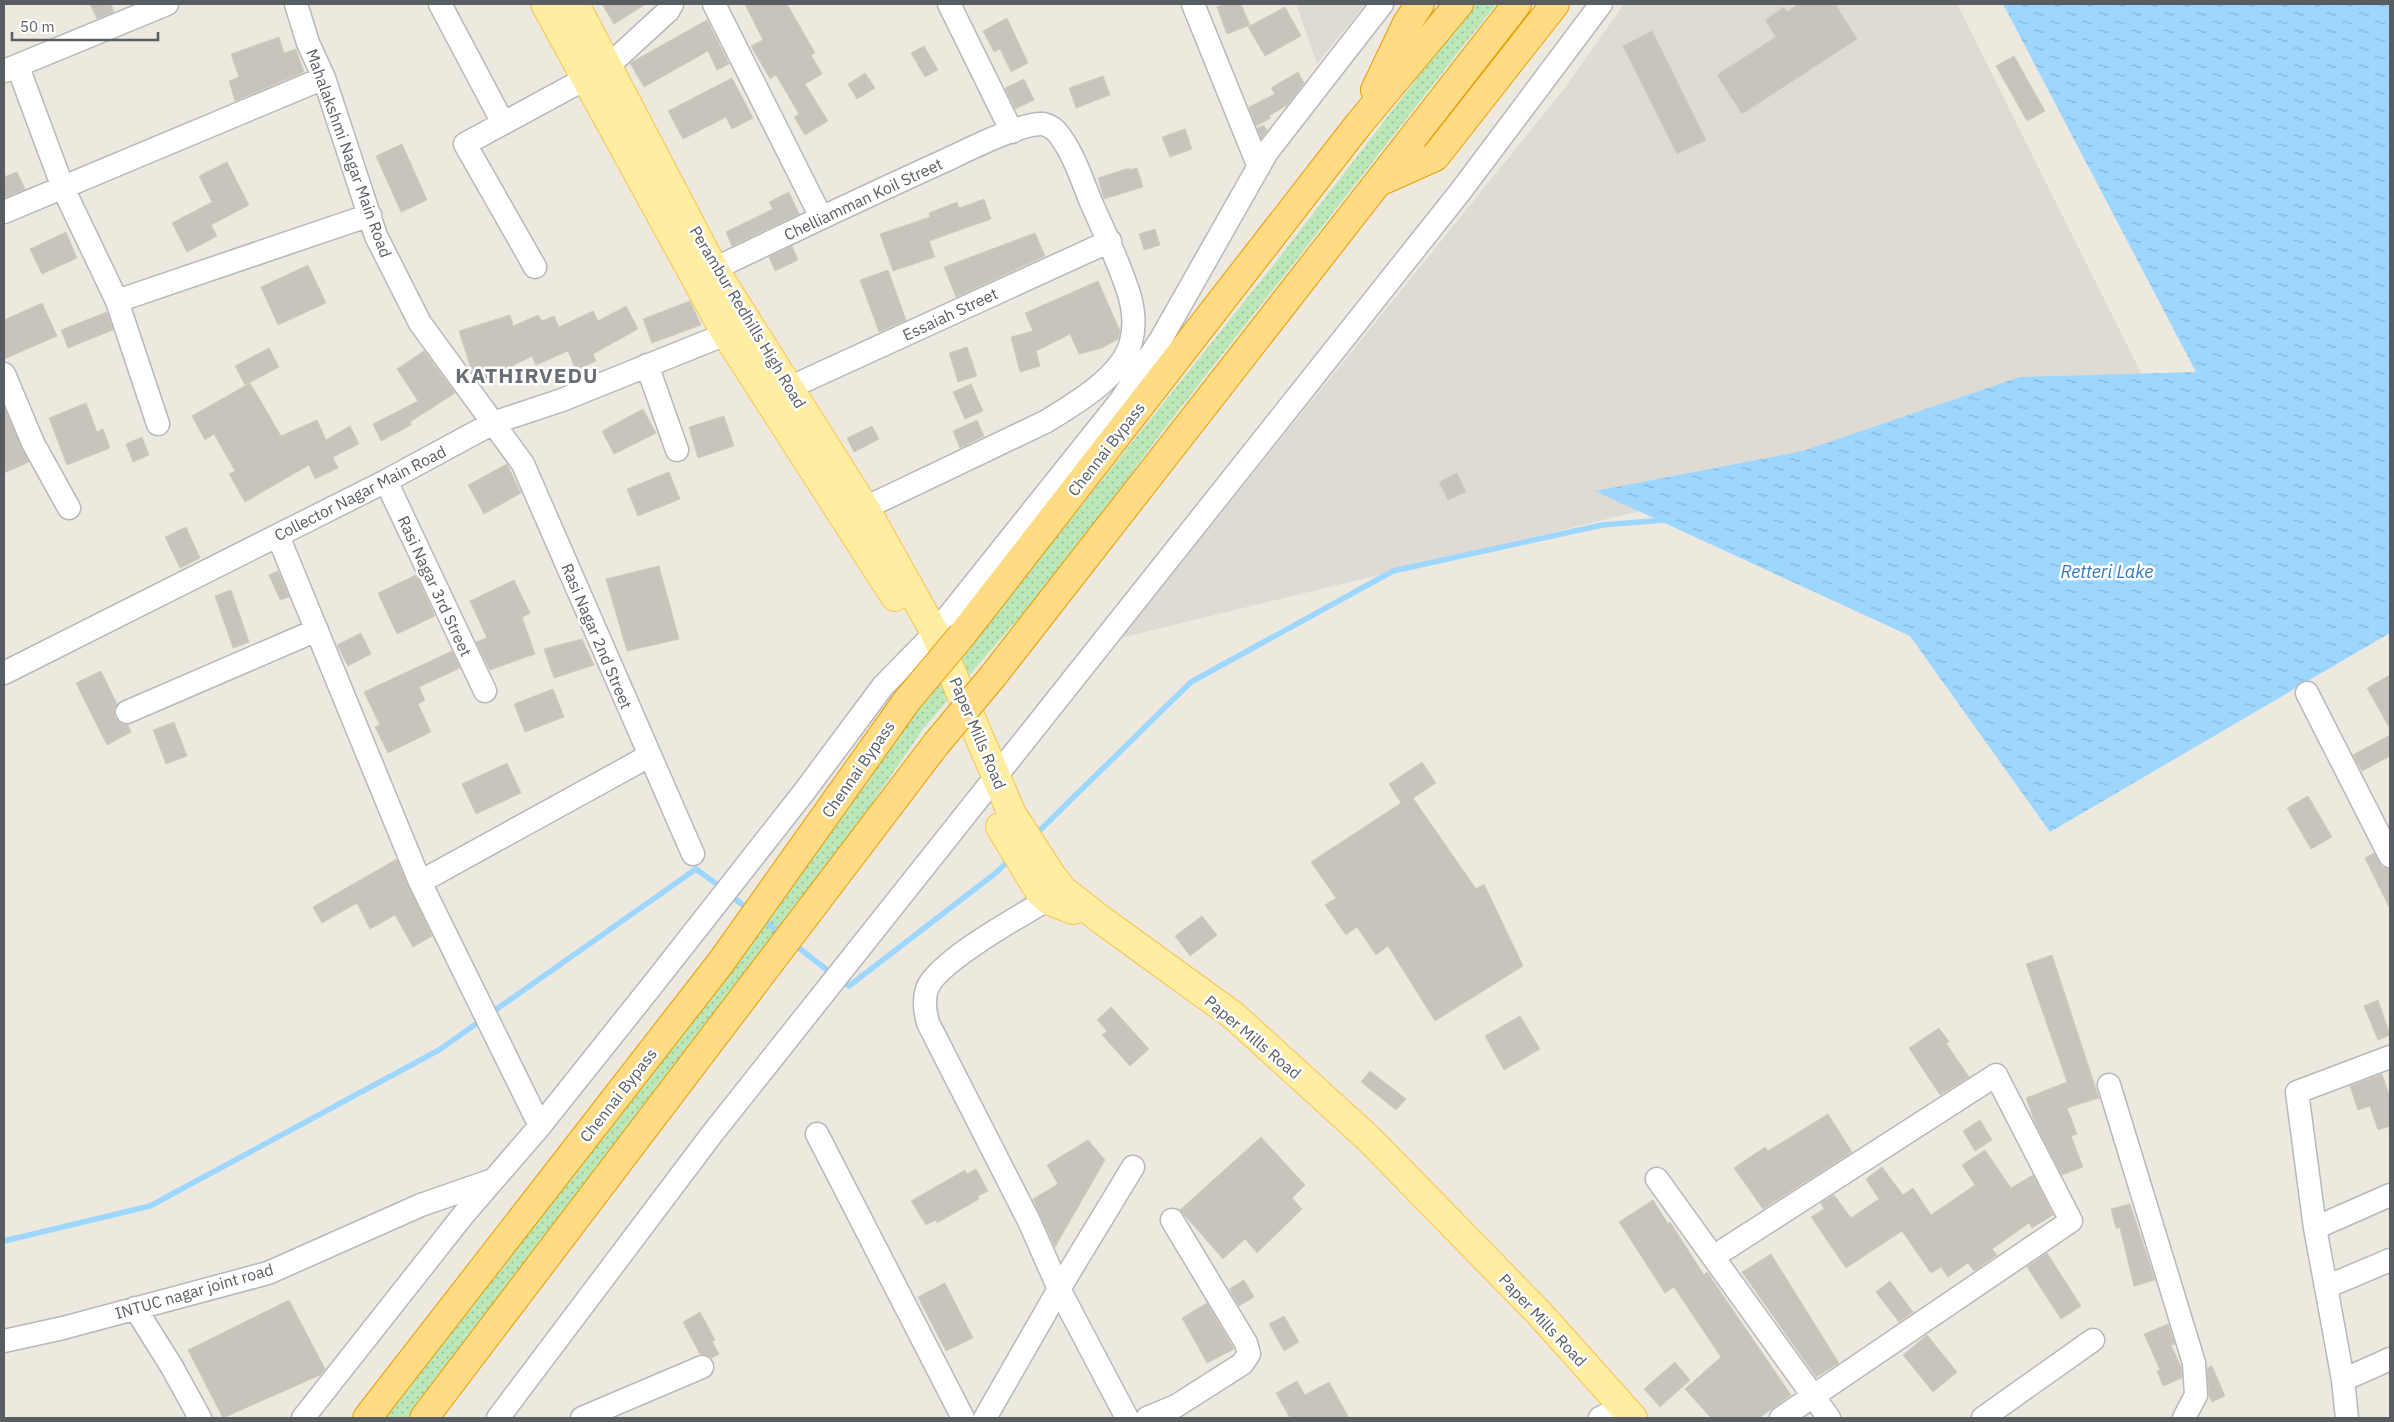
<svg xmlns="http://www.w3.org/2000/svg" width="2394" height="1422" font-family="'IBM Plex Sans',sans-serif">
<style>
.industrial{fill:#dddbd4}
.grass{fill:url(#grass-dots)}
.water{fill:url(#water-ripples)}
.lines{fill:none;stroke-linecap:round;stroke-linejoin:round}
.stream{stroke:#9dd7ff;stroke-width:5.5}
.building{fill:#c8c4bc;stroke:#d2cbbd}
.minor-casing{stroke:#b5b8bd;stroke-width:25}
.major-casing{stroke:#fac44b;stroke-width:30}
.highway-casing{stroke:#ec9b00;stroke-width:30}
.minor{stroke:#fff;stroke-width:22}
.major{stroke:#ffeda2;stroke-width:28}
.highway{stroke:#ffdc84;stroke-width:28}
.highway-bridge-casing{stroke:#ec9b00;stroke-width:30;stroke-linecap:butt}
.highway-bridge{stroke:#ffdc84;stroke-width:28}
.labels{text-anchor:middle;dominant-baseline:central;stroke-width:5;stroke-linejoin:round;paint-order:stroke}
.street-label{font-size:16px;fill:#585d62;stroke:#fff}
.water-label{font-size:18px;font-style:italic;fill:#3578b7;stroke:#fff}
.district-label{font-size:21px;font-weight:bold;letter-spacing:1px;fill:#696f74;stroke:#fff}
</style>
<defs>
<pattern id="grass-dots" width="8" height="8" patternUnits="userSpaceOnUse" patternTransform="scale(1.25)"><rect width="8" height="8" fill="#bbe7b9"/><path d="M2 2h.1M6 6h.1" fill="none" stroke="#9bbe9a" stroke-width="1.8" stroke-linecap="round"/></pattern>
<pattern id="water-ripples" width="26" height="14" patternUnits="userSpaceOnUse" patternTransform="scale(1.25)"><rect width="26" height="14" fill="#9dd7ff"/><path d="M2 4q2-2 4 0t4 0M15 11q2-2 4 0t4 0" fill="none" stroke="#83b2d2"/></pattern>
</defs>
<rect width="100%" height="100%" fill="#ede9df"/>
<path class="industrial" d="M1296,4H1365L1317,64Z
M1624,4H1957L2148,387L1120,638L1564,89Z"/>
<path class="grass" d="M1474,4H1496L1161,433L1070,558L923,729L788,926L415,1418H383L710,993L910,721L1279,258Z"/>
<path class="water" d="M2003,4H2390V633L2050,832L1910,636L1595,491L1803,451L2020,377L2196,372Z"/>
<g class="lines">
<path class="stream" d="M1034,836L1191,682L1393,571L1602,525L1665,520
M729,894L749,910
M761,918L783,936
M794,944L832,974
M840,979L849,986L997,872L1011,858
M491,1013L696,869L722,888
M4,1241L150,1206L439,1050L483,1019"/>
</g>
<path class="building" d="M90,4H111L114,12L97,19Z
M602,4H646L614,24Z
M745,4H787L815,53L811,55L822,74L805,84L828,121L805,135L794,117L799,114L776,75L770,79L751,46L763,40Z
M1225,4H1241L1250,25L1227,34L1217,7Z
M1799,4H1835L1857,39L1742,114L1717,75L1776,37L1765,20L1784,7L1787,12Z
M1285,7L1301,36L1265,56L1248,27Z
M1007,18L1028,63L1011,72L1000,49L994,52L983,31Z
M707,20L729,64L717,70L708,51L644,87L630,63Z
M1652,31L1706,140L1677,154L1623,46Z
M279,37L284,53L296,49L304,72L235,101L229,81L239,77L231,54Z
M924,46L938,70L925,77L911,53Z
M2014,56L2045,111L2027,121L1996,66Z
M1298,72L1304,83L1287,105L1269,116L1271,118L1256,126L1249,107L1275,94L1271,88Z
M865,73L875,88L857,99L848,84Z
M1103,76L1110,95L1076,108L1069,88Z
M732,78L753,118L732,129L726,117L683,139L668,111Z
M1024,79L1034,100L1015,109L1005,88Z
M1264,125L1267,131L1261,138L1257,128Z
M1185,129L1192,149L1170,157L1162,137Z
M402,144L427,200L401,212L376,156Z
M227,162L249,205L211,225L217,236L187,252L172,223L212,202L199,176Z
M1129,168V170L1137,168L1143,187L1104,199L1098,178Z
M17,172L25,189L4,198V177Z
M789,192L799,214L732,246L726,232L773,209L769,202Z
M984,199L991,219L929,241L935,257L893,271L880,234L930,217L929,213L957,202L959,208Z
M1155,229L1160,245L1144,250L1139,234Z
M66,232L77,258L42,274L30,249Z
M1035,233L1045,256L956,297L944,267Z
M792,246L798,260L775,271L769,257Z
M308,265L326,303L278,325L261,287Z
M888,270L906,320L879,332L860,280Z
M1098,281L1120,331L1118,339L1102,348L1079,354L1070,334L1036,351L1040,366L1020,372L1011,337L1033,331L1025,313Z
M690,301L701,325L652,343L643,319Z
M42,303L57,336L4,359V320Z
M626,306L638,329L593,354L596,361L576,370L568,351L536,365L532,356L485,380L483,374L477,378L472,372L459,331L510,315L513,326L538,315L542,321L554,316L559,327L593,311L598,321Z
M107,312L113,330L68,348L61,330Z
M967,347L977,376L958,382L949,353Z
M269,348L279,367L245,385L235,366Z
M424,351L455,393L410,422L411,425L381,441L373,424L418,401L397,369Z
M250,383L281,436L317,420L326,440L350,426L359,444L333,457L338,468L315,479L309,465L245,502L229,474L235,471L214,434L205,440L192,416Z
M971,384L983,411L965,419L953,392Z
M86,403L97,432L103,429L110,448L67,465L49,418Z
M4,407L29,462L4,473Z
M643,409L656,433L614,454L602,431Z
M724,416L734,446L698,458L689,427Z
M977,420L984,436L960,448L953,431Z
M872,426L879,439L854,452L847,438Z
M142,437L149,455L133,462L126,444Z
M507,464L521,493L484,514L468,485Z
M669,472L680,499L638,516L627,489Z
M1457,473L1466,492L1448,500L1439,482Z
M186,527L200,558L180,568L165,537Z
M659,566L679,639L627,651L606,579Z
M278,571L289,597L280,600L269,575Z
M416,575L435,616L397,634L378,593Z
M514,580L530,613L522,617L535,654L490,670L476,642L487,638L470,601Z
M231,590L249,642L233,648L215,596Z
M361,633L371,654L348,666L337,645Z
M582,639L594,665L554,678L544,649Z
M452,651L460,668L419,687L425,700L418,704L431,732L388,753L375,727L380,725L364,692Z
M101,671L117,704L114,710L115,718L120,723L128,725L131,732L107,745L76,683Z
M2390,675V729L2367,688Z
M553,689L564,717L525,732L514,704Z
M174,722L187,756L166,764L153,730Z
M2390,735V756L2362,771L2353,755Z
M1422,762L1436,783L1413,798L1476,889L1484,884L1523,966L1435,1021L1388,946L1376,955L1357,927L1346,935L1325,905L1336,898L1311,862L1401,803L1389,784Z
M507,763L521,793L476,814L462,784Z
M2308,796L2332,837L2311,849L2287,808Z
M2374,853L2382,867L2390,869V909L2365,858Z
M397,859L432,936L413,947L395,915L370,929L357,903L322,923L313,907Z
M1202,916L1217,935L1190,956L1175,936Z
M2052,955L2099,1098L2067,1108L2077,1134L2071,1136L2083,1167L2062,1175L2036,1125L2026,1098L2067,1082L2026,964Z
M2378,1000L2390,1035L2378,1040L2364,1006Z
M1111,1007L1149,1049L1130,1066L1102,1035L1107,1031L1097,1020Z
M1520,1016L1540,1049L1504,1070L1485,1036Z
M1939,1028L1949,1042L1946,1043L1969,1077L1940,1095L1909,1048Z
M1370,1071L1406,1099L1396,1110L1361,1082Z
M2382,1074L2390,1097V1126L2378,1130L2370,1106L2358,1110L2350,1086Z
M1828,1114L1852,1152L1763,1209L1734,1168L1765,1147L1768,1151Z
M1980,1120L1992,1140L1975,1151L1963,1131Z
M1261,1137L1305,1185L1292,1198L1302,1209L1257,1253L1245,1239L1223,1259L1180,1210Z
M1088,1140L1105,1160L1055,1247L1033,1199L1058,1184L1047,1165Z
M1985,1150L2011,1188L2033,1175L2053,1215L2032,1228L2029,1223L1992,1249L1997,1255L1974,1271L1968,1263L1948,1277L1941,1267L1931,1273L1902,1231L1846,1268L1811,1217L1824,1209L1821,1203L1834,1195L1851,1218L1879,1199L1866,1179L1882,1167L1903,1195L1913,1188L1931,1215L1975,1185L1962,1165Z
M976,1169L988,1191L978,1196L979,1199L937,1223L936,1220L926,1225L911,1201L965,1170L967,1174Z
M1653,1200L1668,1224L1670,1222L1704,1275L1707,1272L1791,1395L1759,1418H1711L1685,1389L1721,1357L1674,1287L1665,1293L1619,1222Z
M2130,1204L2155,1280L2134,1286L2120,1228H2116L2111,1209Z
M2047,1253L2081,1306L2061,1319L2027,1267Z
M1771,1254L1839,1363L1816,1377L1742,1272Z
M1244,1280L1254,1297L1239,1306L1229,1289Z
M1890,1281L1913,1312L1899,1322L1876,1292Z
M945,1283L973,1338L946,1351L918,1297Z
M289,1300L325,1369L320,1375L223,1418L188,1350Z
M1207,1303L1234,1349L1207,1363L1182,1318Z
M700,1312L715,1340L712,1341L719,1354L712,1358L700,1354L683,1322Z
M1284,1316L1299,1342L1284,1351L1269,1324Z
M2168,1324L2175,1344L2171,1345L2181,1367L2182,1378L2163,1386L2157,1371L2160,1370L2144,1334Z
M1927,1335L1957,1372L1933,1392L1903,1355Z
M1675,1362L1690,1380L1660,1407L1644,1389Z
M2212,1366L2225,1396L2212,1402L2209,1396L2207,1368Z
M1297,1381L1305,1395L1329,1382L1349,1418H1290L1276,1393Z"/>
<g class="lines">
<defs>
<path id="minor" d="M296,4L308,43L324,78L376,236L420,323L523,464L693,854
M440,4L503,123
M714,4L821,217
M949,4L1012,132
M1193,4L1259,167
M18,67L63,188L117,301L370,215
M4,71L167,4
M4,212L324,78
M535,267L465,144L607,67L668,11L672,4
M714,269C791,232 867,196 944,161C966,151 1021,122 1043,124C1047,125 1053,128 1056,131C1073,151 1081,178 1091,202C1105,234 1120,264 1130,297C1134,312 1135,327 1131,342C1123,376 1073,405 1045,422L865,508
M117,301L158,424
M647,365L677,450
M4,374L33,443L69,508
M791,387L1110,241
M386,481L485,691
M278,536L420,882L540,1126
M4,673L386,481L493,423L562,400L726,334L741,324
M2307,693L2390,856
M127,712L317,630
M420,882L649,756
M1062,891C1033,909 937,960 927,989C923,1001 925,1012 928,1023L1029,1221L1059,1289L1127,1418
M2109,1085L2194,1363L2196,1395L2184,1418
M817,1134L963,1418
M1657,1179L1829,1418
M2390,1195L2315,1228L2326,1287L2390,1260
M2315,1228L2297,1092L2390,1057
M1713,1257L1996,1075L2071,1221L1781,1418
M2326,1287L2343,1380L2390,1359
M135,1308L172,1367L200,1418
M4,1341L63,1328L268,1273L421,1205L490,1181
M2343,1380L2347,1418
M303,1418L464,1214L540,1126L654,983L804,792L883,686L935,633L1121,400L1161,339L1267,152L1382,4
M498,1418L712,1134L1460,192L1601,4
M582,1418L702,1367
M985,1418L1059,1289L1133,1167
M1147,1418L1176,1406L1242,1364L1249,1354L1246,1343L1172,1220
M1600,1418L1623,1407
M1983,1418L2093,1340"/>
<path id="major" d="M545,4L726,334L895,597
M575,4L714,269L865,508L935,633L1012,814L1052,876L1063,890L1103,921L1234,1016L1369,1139L1539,1313L1633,1418
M1000,827L1039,891L1048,900L1073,910"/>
<path id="highway" d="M1375,90L1407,23L1420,4
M1379,182L1435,157L1555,4
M962,635L1358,125L1459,4
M993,676L1517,4
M367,1418L722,961L906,702
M424,1418L936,744"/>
</defs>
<use href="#minor" class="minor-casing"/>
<use href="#major" class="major-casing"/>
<use href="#highway" class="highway-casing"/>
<use href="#minor" class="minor"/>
<use href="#major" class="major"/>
<use href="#highway" class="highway"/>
<defs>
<path id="highway-bridge" d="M906,702L962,635
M936,744L993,676"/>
</defs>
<use href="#highway-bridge" class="highway-bridge-casing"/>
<use href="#highway-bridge" class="highway-bridge"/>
</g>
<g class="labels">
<g class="street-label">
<text transform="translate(349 153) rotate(70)">Mahalakshmi Nagar Main Road</text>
<text transform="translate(863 199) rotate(-25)">Chelliamman Koil Street</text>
<text transform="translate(950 314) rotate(-25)">Essaiah Street</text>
<text transform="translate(748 317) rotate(59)">Perambur Redhills High Road</text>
<text transform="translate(1106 449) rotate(-52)">Chennai Bypass</text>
<text transform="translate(360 493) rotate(-27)">Collector Nagar Main Road</text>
<text transform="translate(435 586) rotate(65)">Rasi Nagar 3rd Street</text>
<text transform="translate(597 636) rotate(67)">Rasi Nagar 2nd Street</text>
<text transform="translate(978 733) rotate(67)">Paper Mills Road</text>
<text transform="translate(858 769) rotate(-55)">Chennai Bypass</text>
<text transform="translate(1253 1037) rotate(40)">Paper Mills Road</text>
<text transform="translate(618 1095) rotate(-52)">Chennai Bypass</text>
<text transform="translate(194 1291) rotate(-16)">INTUC nagar joint road</text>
<text transform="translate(1543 1320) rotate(47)">Paper Mills Road</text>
</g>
<g class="water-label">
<text x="2107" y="571">Retteri Lake</text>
</g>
<g class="district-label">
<text x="527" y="375">KATHIRVEDU</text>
</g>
</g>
<rect width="2394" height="1422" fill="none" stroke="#585d62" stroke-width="10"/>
<path d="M12 32v8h146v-8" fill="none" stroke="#585d62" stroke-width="2.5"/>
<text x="20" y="32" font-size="15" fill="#585d62" stroke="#ffffff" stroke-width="4" paint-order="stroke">50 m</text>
</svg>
